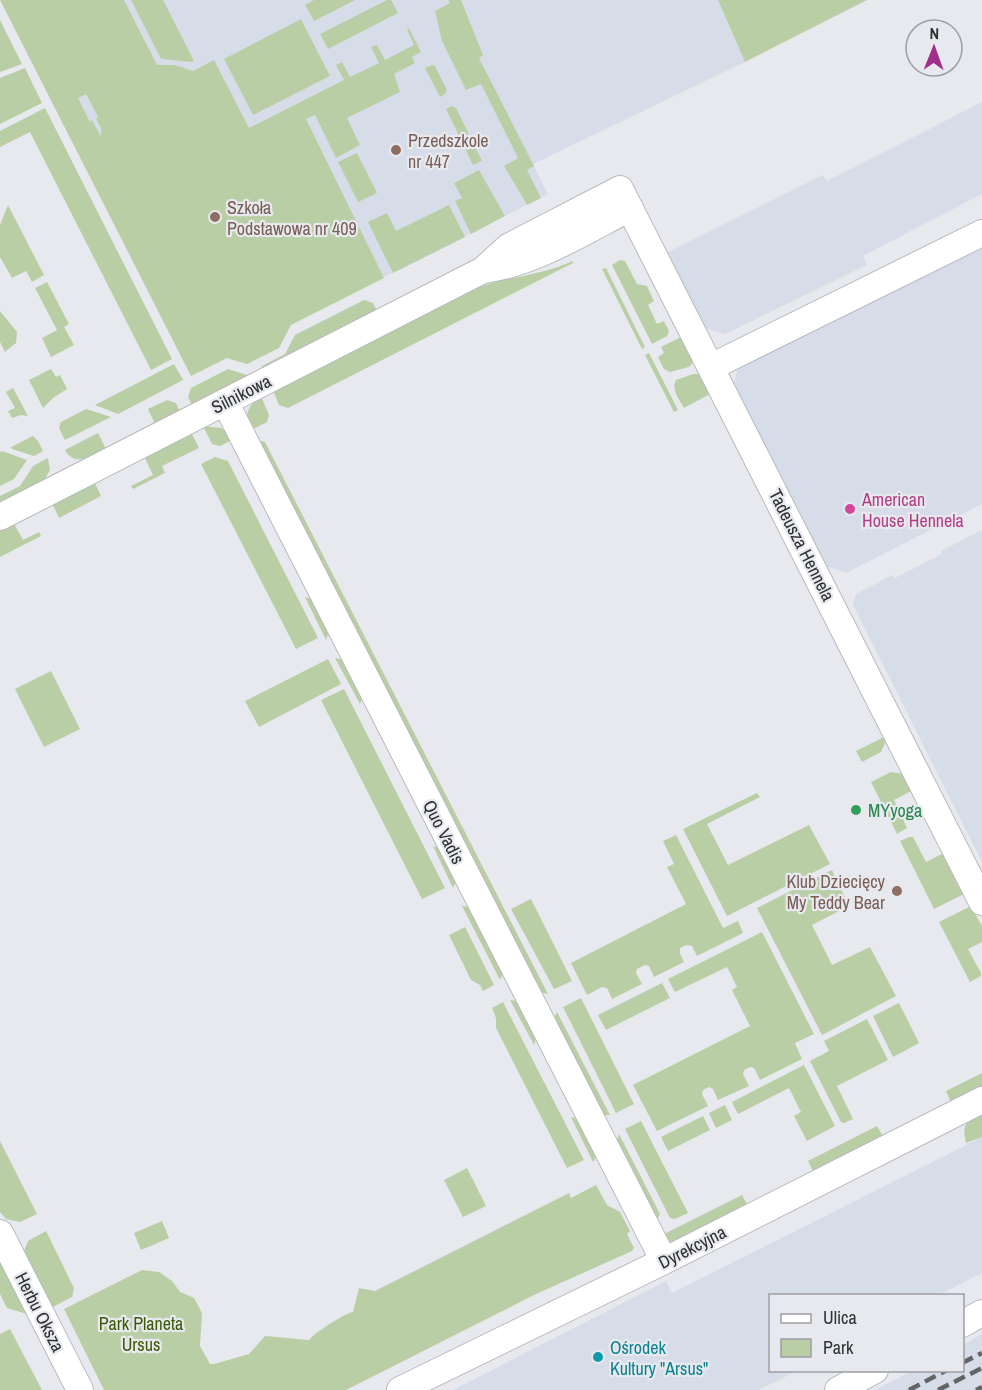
<svg xmlns="http://www.w3.org/2000/svg" width="982" height="1390" font-family="'Archivo Narrow',sans-serif">
<style>
.built{fill:#d7dde8}
.green{fill:#bacea6;fill-rule:evenodd}
.lines{fill:none;stroke-linecap:round;stroke-linejoin:round}
.minor-casing{stroke:#b7b9bd;stroke-width:28}
.minor{stroke:#fff;stroke-width:26}
.rail{stroke:#636466;stroke-width:4.5;stroke-dasharray:12 6;stroke-linecap:butt}
.education-dot{fill:#8d6e63;stroke:#e7e9ee;stroke-width:2}
.hotel-dot{fill:#d1479c;stroke:#e7e9ee;stroke-width:2}
.leisure-dot{fill:#2e9e5b;stroke:#e7e9ee;stroke-width:2}
.culture-dot{fill:#0f9aa8;stroke:#e7e9ee;stroke-width:2}
.labels{text-anchor:middle;dominant-baseline:central;stroke-width:4.5;stroke-linejoin:round;paint-order:stroke}
.education-label{font-size:18px;fill:#785e54;stroke:#e7e9ee;text-anchor:start}
.street-label{font-size:18px;fill:#2e2f30;stroke:#e7e9ee}
.hotel-label{font-size:18px;fill:#b23c85;stroke:#e7e9ee;text-anchor:start}
.leisure-label{font-size:18px;fill:#27864d;stroke:#e7e9ee;text-anchor:start}
.park-label{font-size:18px;fill:#3a5a02;stroke:#e7e9ee}
.culture-label{font-size:18px;fill:#0d838f;stroke:#e7e9ee;text-anchor:start}
</style>
<rect width="100%" height="100%" fill="#e7e9ee"/>
<path class="built" d="M20,0H449L483,55L461,0H718L745,62L533,164L548,194L207,367Z
M982,102V194L863,256L867,265L725,334L704,328L666,253L823,175L827,181Z
M982,244V504L846,573L823,565L733,386L739,364Z
M982,530V862L853,605L856,594L892,575L895,578L942,554L941,551Z
M982,1137V1273L939,1295L770,1296V1370L797,1371L759,1390H453L666,1281L672,1293Z
M982,1334V1390H875L912,1371L962,1370L963,1345Z"/>
<path class="green" d="M0,0H124L157,65H175L193,71L214,60L249,128L344,80L336,65L342,62L350,77L379,63L371,47L377,45L385,60L414,45L407,29L409,28L421,52L412,57L415,63L394,74L400,92L347,118L360,145L336,158L315,115L306,119L384,278L291,325L279,348L247,364L227,358L191,376ZM86,94L98,117L96,119L101,128V137L92,120L90,122L78,98Z
M131,0H163L194,61L191,62L161,59Z
M314,0H355L314,21L305,5Z
M387,0H391L398,13L328,49L320,34Z
M448,0H461L483,55L479,58L534,166L527,170L541,198L527,205L504,166L518,158L481,84L466,90L442,41L435,11L450,3Z
M718,0H867L745,62Z
M301,19L330,76L253,115L224,59Z
M0,20L22,64L0,72Z
M432,65L435,66L447,90L445,94L440,97L425,68Z
M25,68L42,103L0,124V78Z
M451,106L456,108L482,161L473,165L446,109Z
M45,108L172,359L151,370L30,132L0,147V131Z
M357,153L377,193L358,202L338,162Z
M479,170L505,216L471,234L455,201L462,198L454,183Z
M8,205L44,275L32,282L26,271L12,278L0,257V225Z
M449,205L465,237L393,273L368,222L387,213L396,231Z
M620,260L625,261L637,284L647,286L654,301L648,305L657,324L664,321L669,331L667,336L652,344L612,265Z
M573,261V263L288,408L279,405L273,390L471,290C504,277 540,276 573,261Z
M606,268L645,347L642,349L602,269Z
M47,282L69,324L64,327L74,345L51,357L42,338L57,330L35,288Z
M364,300L373,303L377,311L261,370L262,366L285,354L295,335Z
M0,311L17,332L16,343L5,352L0,342Z
M681,337L692,359V364L689,367L670,372L664,369L658,357L664,353L661,347Z
M649,353L678,410L674,412L645,355Z
M174,364L183,380L118,414L95,405Z
M51,369L56,377L60,375L67,389L53,398L43,408L29,380Z
M228,369L250,376L192,405L188,397L191,388Z
M693,374H698L710,394L684,408C679,399 671,389 676,380Z
M13,388L28,416L21,415L12,418L8,411L15,408L6,392Z
M261,396L269,415L267,422L249,431C244,416 247,406 261,396Z
M167,400L176,403L180,412L155,424L148,409Z
M86,409L111,417L65,440L59,428L61,422Z
M203,426L221,428L234,439L220,446L212,444Z
M191,432L199,448L162,466L165,473L133,489L131,486L153,475L144,456Z
M98,433L106,449C92,456 75,468 65,450Z
M33,436L38,441L43,451L34,456L12,449L11,447Z
M262,441L265,442L548,994L539,992L256,444Z
M2,451L27,460L14,479L0,486V452Z
M215,457L228,461L318,638L296,649L201,464Z
M48,458L50,470L43,482L0,503V496L20,486L33,466Z
M94,481L101,496L59,518L52,503Z
M13,522L23,540L39,532L41,536L0,557V529Z
M305,597L316,600L329,631L326,640Z
M335,658L343,660L364,694L360,704Z
M328,659L341,684L259,727L245,701Z
M51,671L80,729L44,747L15,689Z
M344,689L445,888L422,899L321,700Z
M884,737L885,743L881,752L862,762L856,751Z
M891,772L904,774L913,790L894,800L907,828L897,834L871,782Z
M757,793L760,797L707,824L728,865L809,825L830,864L727,916L683,829Z
M676,835L723,928L738,921L743,933L697,956L692,946L686,945L680,948V954L684,962L654,977L649,966L645,965L637,969L636,973L642,984L612,999L607,988L602,987L587,995L571,963L686,904L667,867L674,864L663,841Z
M909,837H913L926,862L944,853L964,894L934,909L900,841Z
M433,846L443,849L456,882L453,888Z
M832,870L849,906L812,925L832,965L870,947L896,996L822,1035L757,908Z
M531,899L572,981L554,989L511,909Z
M462,906L469,907L503,973L500,980Z
M971,906L982,926V942L968,949L981,973V976L970,982L939,922Z
M465,927L494,985L483,991L480,985L471,980L449,935Z
M762,932L814,1034L795,1043L802,1059L760,1080L754,1068L750,1067L744,1070L743,1074L749,1086L718,1100L713,1089L709,1087L703,1090L702,1094L708,1106L657,1131L633,1085L750,1026L732,990L737,987L727,967L675,992L668,979Z
M662,983L670,998L606,1030L598,1015Z
M581,998L634,1104L616,1113L563,1007Z
M510,1000L517,1001L538,1033L534,1045Z
M503,1002L584,1160L567,1168L496,1028V1018L492,1008Z
M899,1003L919,1043L893,1057L873,1016Z
M557,1012L610,1115H603L553,1019Z
M867,1019L888,1060L837,1086L853,1119L844,1123L841,1122L810,1061L829,1051L824,1041Z
M804,1065L835,1126L807,1141L794,1116L801,1112L789,1088L738,1114L732,1102Z
M982,1073V1090L952,1105L946,1091Z
M725,1105L732,1120L716,1128L709,1113Z
M982,1113V1137L966,1143C962,1125 965,1121 982,1113Z
M703,1116L710,1130L668,1151L661,1137Z
M571,1117L582,1120L597,1156L593,1162Z
M641,1121L688,1213L675,1219L670,1218L625,1129Z
M877,1126L884,1138L814,1173L808,1161Z
M619,1134L660,1214L658,1218L653,1221L616,1143Z
M0,1141L37,1214L20,1222L6,1219L0,1212Z
M467,1168L486,1206L463,1217L444,1180Z
M596,1185L607,1205L620,1212L630,1231L627,1234L634,1248L632,1251L536,1294L346,1390H104L64,1309L142,1270L159,1272L172,1281L180,1292L194,1298L202,1313L200,1346L210,1364H214L249,1354L265,1336L309,1340C316,1332 343,1314 353,1312L359,1288L375,1291L569,1193L571,1198Z
M742,1195L748,1206L678,1242H671L662,1235Z
M162,1221L169,1238L141,1250L134,1233Z
M46,1231L74,1288L72,1297L49,1309L23,1254L28,1241Z
M0,1261L3,1263L30,1315L7,1308L0,1294Z
M10,1329L42,1390H0V1334Z"/>
<g class="lines">
<defs>
<path id="minor" d="M483,270C533,264 585,231 630,208
M711,367L982,233
M225,402L664,1261
M0,517L483,270L508,247L620,189L982,902
M0,1233L80,1390
M962,1324L982,1313
M400,1390L664,1261L982,1100
M838,1390L875,1370"/>
</defs>
<use href="#minor" class="minor-casing"/>
<use href="#minor" class="minor"/>
<path class="rail" d="M962,1363L982,1353
M909,1390L947,1370
M938,1390L982,1368
M976,1390L982,1387"/>
</g>
<g class="education-dot">
<circle cx="396" cy="150" r="6"/>
<circle cx="215" cy="217" r="6"/>
<circle cx="897" cy="891" r="6"/>
</g>
<circle class="hotel-dot" cx="850" cy="509" r="6"/>
<circle class="leisure-dot" cx="856" cy="810" r="6"/>
<circle class="culture-dot" cx="598" cy="1357" r="6"/>
<g class="labels">
<g class="education-label">
<text x="408" y="140">Przedszkole<tspan x="408" dy="21">nr 447</tspan></text>
<text x="227" y="207">Szkoła<tspan x="227" dy="21">Podstawowa nr 409</tspan></text>
<text x="885" y="881" text-anchor="end">Klub Dziecięcy<tspan x="885" dy="21">My Teddy Bear</tspan></text>
</g>
<g class="street-label">
<text transform="translate(241 394) rotate(-27)">Silnikowa</text>
<text transform="translate(802 545) rotate(63)">Tadeusza Hennela</text>
<text transform="translate(444 832) rotate(63)">Quo Vadis</text>
<text transform="translate(692 1247) rotate(-27)">Dyrekcyjna</text>
<text transform="translate(40 1312) rotate(63)">Herbu Oksza</text>
</g>
<g class="hotel-label">
<text x="862" y="499">American<tspan x="862" dy="21">House Hennela</tspan></text>
</g>
<g class="leisure-label">
<text x="868" y="810">MYyoga</text>
</g>
<g class="park-label">
<text x="141" y="1323">Park Planeta<tspan x="141" dy="21">Ursus</tspan></text>
</g>
<g class="culture-label">
<text x="610" y="1347">Ośrodek<tspan x="610" dy="21">Kultury "Arsus"</tspan></text>
</g>
</g>
<rect x="769" y="1294" width="195" height="78" fill="#e7e9ee" stroke="#9d9fa2" stroke-width="1.5"/>
<rect x="781" y="1314" width="30" height="9" fill="#ffffff" stroke="#9d9fa2" stroke-width="1.5"/>
<text x="823" y="1324" font-size="18" fill="#2e2f30">Ulica</text>
<rect x="781" y="1339" width="30" height="18" fill="#bacea6" stroke="#9d9fa2" stroke-width="1.5"/>
<text x="823" y="1354" font-size="18" fill="#2e2f30">Park</text>
<g transform="translate(934 48) rotate(1)"><circle r="28" fill="#e7e9ee" stroke="#9d9fa2" stroke-width="1.5"/>
<path d="M0-4.5L10 22L0 15L-10 22Z" fill="#a02e8a"/>
<text y="-9" font-size="16" font-weight="bold" text-anchor="middle" fill="#2e2f30">N</text>
</g>
</svg>
